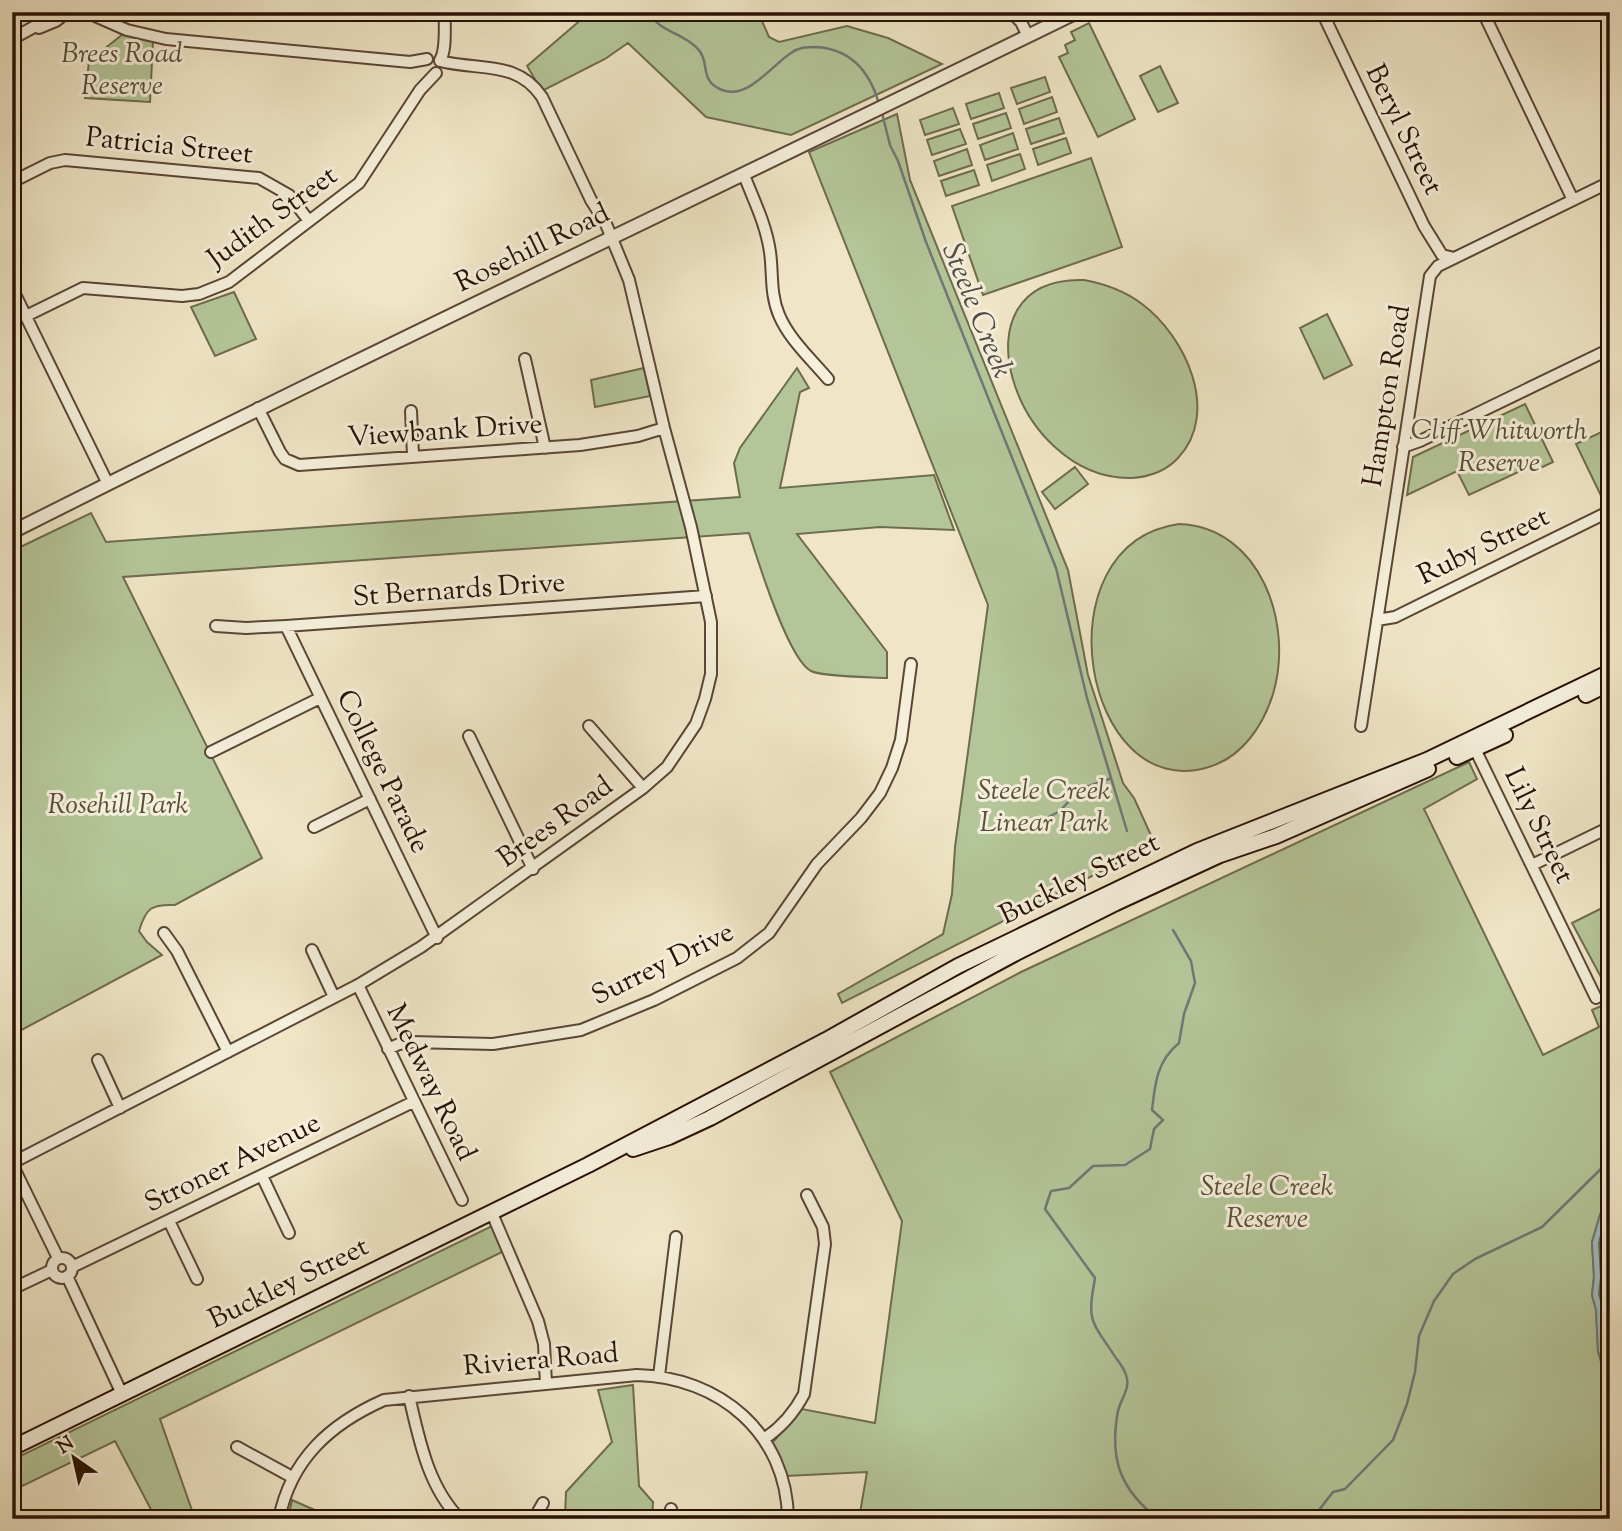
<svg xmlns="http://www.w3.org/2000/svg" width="1622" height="1531" font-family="'Sorts Mill Goudy',serif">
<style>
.green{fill:#b4c699;stroke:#6e6c4e;stroke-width:2}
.water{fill:#a0bcc0;stroke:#707875;stroke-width:2}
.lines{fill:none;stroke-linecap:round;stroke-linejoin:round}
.shore{stroke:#646662;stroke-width:2}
.stream{stroke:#707875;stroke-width:2.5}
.minor-casing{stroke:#594635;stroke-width:14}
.tertiary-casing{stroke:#594635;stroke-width:16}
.secondary-casing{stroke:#271104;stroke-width:18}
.minor{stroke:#f5efdb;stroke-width:10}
.tertiary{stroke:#f5efdb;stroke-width:12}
.secondary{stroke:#f5efdb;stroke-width:14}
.labels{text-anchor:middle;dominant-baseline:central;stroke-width:6;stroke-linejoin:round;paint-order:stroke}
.park-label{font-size:28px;font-style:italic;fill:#585038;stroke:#f5efdb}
.street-label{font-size:28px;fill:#271104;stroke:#f5efdb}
.water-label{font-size:30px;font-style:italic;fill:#514d46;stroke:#f5efdb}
</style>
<rect width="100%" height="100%" fill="#f0e6c7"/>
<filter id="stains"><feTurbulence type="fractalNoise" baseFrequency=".00286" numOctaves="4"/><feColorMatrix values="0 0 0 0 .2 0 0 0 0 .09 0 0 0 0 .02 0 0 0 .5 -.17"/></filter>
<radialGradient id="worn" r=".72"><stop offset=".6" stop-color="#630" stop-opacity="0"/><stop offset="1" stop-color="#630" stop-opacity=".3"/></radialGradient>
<path class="green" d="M590,12H758L769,37L779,42L847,26L888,38L942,64L791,135L706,117L628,43L605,59L542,91L527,66Z
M1089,23L1135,119L1098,137L1059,57L1068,53L1065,45L1075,40L1071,32Z
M123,34L153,41L150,102L85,98L89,61Z
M1160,66L1178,103L1158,112L1140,76Z
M1045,77L1050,92L1017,104L1011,88Z
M999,93L1004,108L971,119L966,104Z
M1052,97L1057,112L1024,124L1019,109Z
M953,108L959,124L925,135L920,120Z
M1006,113L1011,128L978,139L973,124Z
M897,114L910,180L1068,570L1088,675L1123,783L1134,798L1155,844L842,1003L838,994L943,934L952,894L955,847L988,605L809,152Z
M1059,118L1064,133L1031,144L1026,129Z
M960,129L966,144L932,155L927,140Z
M1013,133L1018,149L985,160L980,145Z
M1066,138L1071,153L1038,165L1033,149Z
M967,149L972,165L939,176L934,161Z
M1020,154L1025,169L992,181L987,165Z
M1091,158L1122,247L983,295L952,206Z
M974,170L979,185L946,196L941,181Z
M1084,280C1106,284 1125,291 1142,304C1185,336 1221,412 1178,458C1166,471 1149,477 1131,478C1014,480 948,276 1084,280Z
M234,292L256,339L215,356L191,307Z
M1327,314L1352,365L1324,379L1300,328Z
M644,368L650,396L595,407L591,380Z
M797,368L809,388L800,392L780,488L934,475L954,530L880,527L797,534L887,652V678C871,677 823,677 811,671C788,659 758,561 749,533L123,577L262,858L175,905C151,904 146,908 139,931L147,942L162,955L12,1035V551L91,513L106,542L740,497L734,463L740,448Z
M1525,404L1553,462L1532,472L1529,467L1469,495L1457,471L1407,495L1413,457Z
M1610,428V499L1604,502L1576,444Z
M1075,467L1088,484L1055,509L1042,492Z
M1179,524C1261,527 1294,625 1273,694C1263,726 1242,757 1209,767C1083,806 1037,544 1179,524Z
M1469,762L1477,779L1424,809L1543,1055L1599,1027L1592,1010L1610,1002V1197L1600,1215L1592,1242L1594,1277L1592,1295L1596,1310L1598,1351L1605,1375V1406L1610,1414L1608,1433L1610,1448V1519H859L867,1472L786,1476L772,1443L802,1409L875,1423L902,1221L830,1072L1021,972Z
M1610,904V994L1572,923Z
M492,1226L504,1251L160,1419L195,1519H156L115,1441L12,1491V1460Z
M633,1385L639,1486L653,1502L652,1519H588L565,1516L566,1492L612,1442L598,1390Z
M292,1500L335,1519H288Z"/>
<path class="water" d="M1610,1197V1414L1605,1406V1375L1598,1351L1596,1310L1592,1295L1594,1277L1592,1242L1600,1215Z"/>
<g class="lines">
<path class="shore" d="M1610,1211L1603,1227L1599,1243L1601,1277L1599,1294L1603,1308L1605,1350L1610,1365"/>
<path class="stream" d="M649,12C659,32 681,32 696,47C712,61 697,80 722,90C748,100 772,65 791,53C799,47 807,47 816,47C851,49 870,72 879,104
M882,113L890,145L898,161L926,242L1056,568L1087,698L1127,831
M1045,819L1060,811L1080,789L1109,779
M1158,1519C1120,1489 1109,1459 1118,1411C1121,1398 1131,1388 1126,1375C1124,1367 1116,1359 1112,1352C1089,1319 1088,1318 1095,1278L1045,1209L1051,1191L1069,1188L1093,1166L1125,1165L1150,1149L1154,1129L1163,1120L1152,1110C1155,1083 1157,1061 1179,1043L1184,1014L1195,983L1191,961L1173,930
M1312,1519L1333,1492L1345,1489L1393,1440L1407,1404L1415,1372L1419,1336L1434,1301L1453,1274L1475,1259L1542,1227L1610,1160"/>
<defs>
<path id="minor" d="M86,12L127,30L166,39L410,62L427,59
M1011,12L1021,22L1028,36
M1322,12L1424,226L1442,255L1454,258
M1483,12L1573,200
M39,28L56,21L67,12
M12,39L41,23L51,12
M440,60C447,50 444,26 445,12
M744,175C754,201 766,224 770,252C773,273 770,294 779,315C789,339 811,359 828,379
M12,182L50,163L65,160L259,178L289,195L309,221
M12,288L108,484
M26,316L83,288L182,296L199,294L229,282L359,183L420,90L436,73
M525,359L545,448
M258,408L280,452L285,459L299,465L580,445L638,436L664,428
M411,411L413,455
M1403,447L1420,441L1610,349
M1377,620L1395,617L1610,511
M216,626L246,628L286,626L706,596
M286,626L437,938
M589,726L643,788
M1361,726L1430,276L1438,266L1610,182
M469,736L533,869
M1475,749L1596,998
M211,752L320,698
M314,827L370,799
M1532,865L1610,827
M164,933L177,951L228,1052
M312,950L334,997
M358,985L462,1200
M388,1049L399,1044L411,1042L493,1044L581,1030L654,1000L737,958L769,933L817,864L861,818L880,793L892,768L901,740L911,664
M98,1060L120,1108
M12,1163L358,985L421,947L643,788L667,767L696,724L705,699L711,674V622L691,527L664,428L629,280L606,224L591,200L542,97C517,60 480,71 440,61
M12,1164L58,1258
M262,1176L289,1233
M491,1211L538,1321L544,1344L546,1384
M169,1221L197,1279
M52 1268a10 10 0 1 1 20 0a10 10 0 1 1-20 0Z
M72,1267L413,1102
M67,1276L122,1394
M12,1289L52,1270
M659,1376L676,1237
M409,1396C419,1439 428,1487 460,1519
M764,1439C782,1427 794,1413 804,1394L825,1244L823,1227L807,1195
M237,1447L292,1477
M84,1519L87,1516
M279,1519C291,1459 330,1424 384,1400L637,1375C719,1377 787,1433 788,1519
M534,1519L543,1503
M669,1519L671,1509"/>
<path id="tertiary" d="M12,532C365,354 722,186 1077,12"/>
<path id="secondary" d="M1586,695L1610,683
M1457,757L1505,735
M633,1149L669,1137L710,1118L1016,953L1116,903L1220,855L1276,836L1428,769
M12,1448L588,1165L826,1040L958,966L1197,851L1427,760L1610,672"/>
</defs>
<use href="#minor" class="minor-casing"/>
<use href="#tertiary" class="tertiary-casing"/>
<use href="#secondary" class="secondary-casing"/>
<use href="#minor" class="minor"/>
<use href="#tertiary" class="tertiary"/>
<use href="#secondary" class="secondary"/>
</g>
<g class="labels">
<g class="park-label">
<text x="122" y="55">Brees Road<tspan x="122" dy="32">Reserve</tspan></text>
<text x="1499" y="432">Cliff Whitworth<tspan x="1499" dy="32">Reserve</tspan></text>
<text x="1044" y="792">Steele Creek<tspan x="1044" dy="32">Linear Park</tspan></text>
<text x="118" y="806">Rosehill Park</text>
<text x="1267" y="1188">Steele Creek<tspan x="1267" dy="32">Reserve</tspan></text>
</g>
<g class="street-label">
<text transform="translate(1403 130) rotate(64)">Beryl Street</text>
<text transform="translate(169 147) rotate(6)">Patricia Street</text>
<text transform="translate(273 218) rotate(-36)">Judith Street</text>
<text transform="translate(533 249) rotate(-26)">Rosehill Road</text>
<text transform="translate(1388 396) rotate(-81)">Hampton Road</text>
<text transform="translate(445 432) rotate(-4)">Viewbank Drive</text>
<text transform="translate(1484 547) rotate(-26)">Ruby Street</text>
<text transform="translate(459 591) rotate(-4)">St Bernards Drive</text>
<text transform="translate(382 772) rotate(64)">College Parade</text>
<text transform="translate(556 823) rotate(-36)">Brees Road</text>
<text transform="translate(1538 826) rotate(64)">Lily Street</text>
<text transform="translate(1080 880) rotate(-26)">Buckley Street</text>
<text transform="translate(663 965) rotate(-26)">Surrey Drive</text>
<text transform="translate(430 1083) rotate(64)">Medway Road</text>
<text transform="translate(233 1164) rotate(-26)">Stroner Avenue</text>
<text transform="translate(289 1284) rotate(-26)">Buckley Street</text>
<text transform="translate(541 1361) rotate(-5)">Riviera Road</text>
</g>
<g class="water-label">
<text transform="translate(976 311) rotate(68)">Steele Creek</text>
</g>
</g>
<rect width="1622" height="1531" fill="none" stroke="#f0e6c7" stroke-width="42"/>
<rect x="14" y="14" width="1594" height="1503" fill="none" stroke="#271104" stroke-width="3.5"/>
<rect x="21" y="21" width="1580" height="1489" fill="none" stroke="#271104" stroke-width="2"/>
<g transform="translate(74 1458) rotate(326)" stroke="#f5efdb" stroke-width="5" paint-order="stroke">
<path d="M0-5L12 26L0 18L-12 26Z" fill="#271104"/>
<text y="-10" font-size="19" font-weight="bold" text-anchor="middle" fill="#271104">N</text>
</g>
<rect width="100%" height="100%" filter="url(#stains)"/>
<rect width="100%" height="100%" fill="url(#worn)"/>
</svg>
